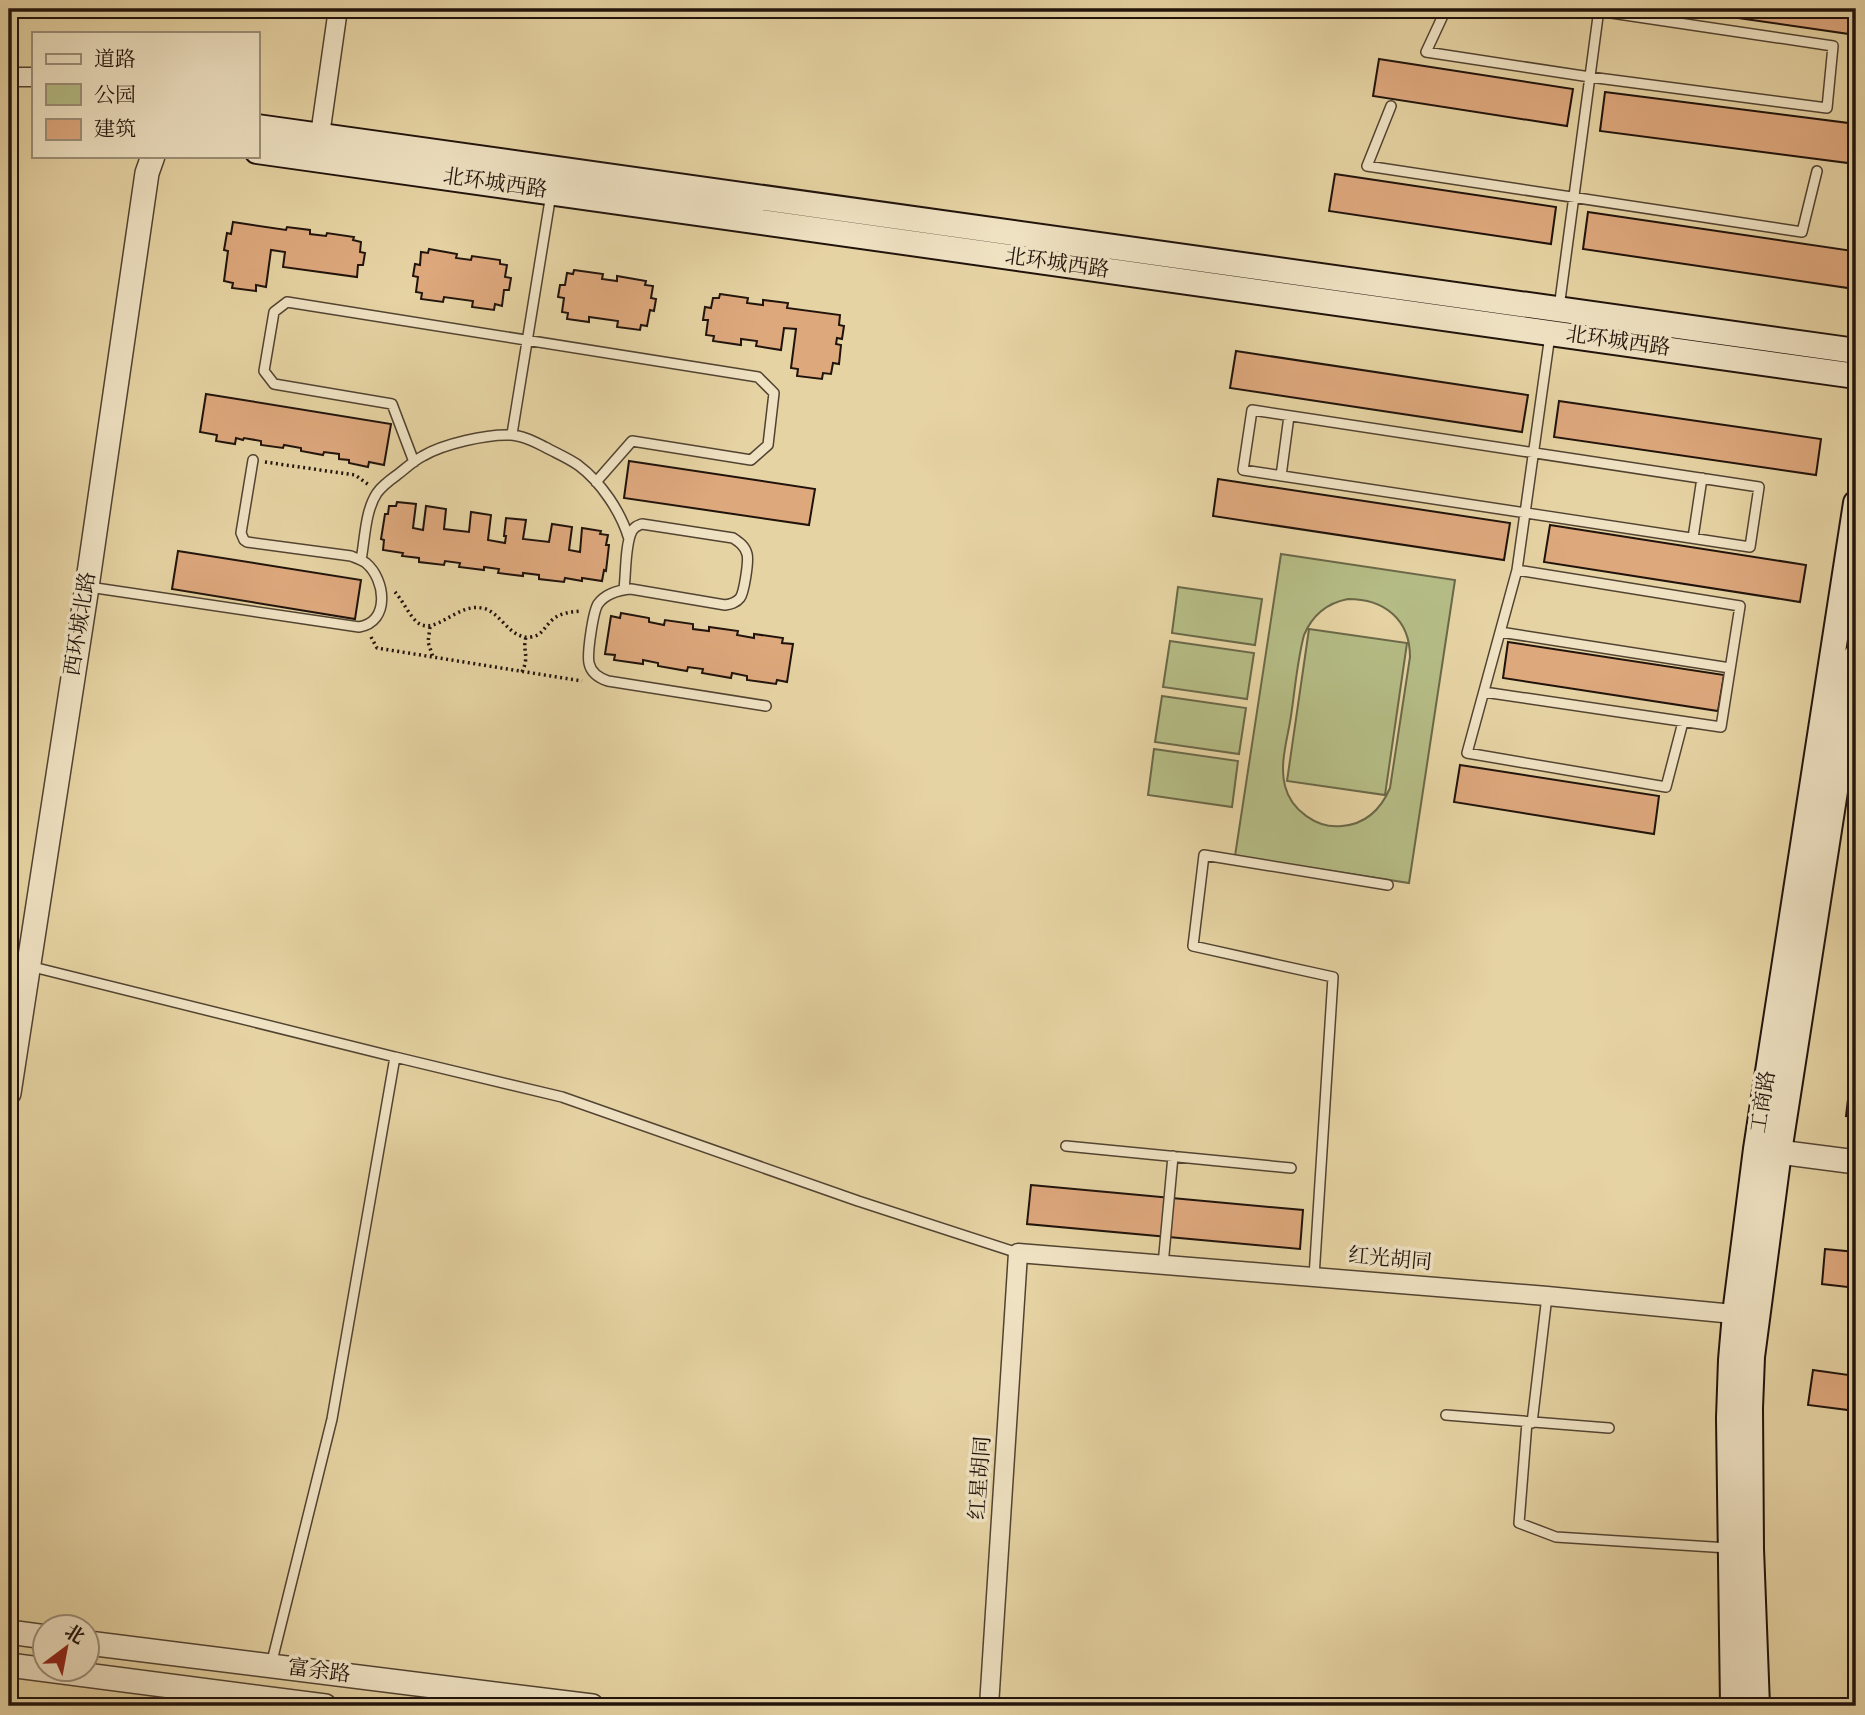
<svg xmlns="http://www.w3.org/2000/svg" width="1865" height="1715" font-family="'IM FELL English','Noto Serif SC',serif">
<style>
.green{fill:#b5bc85;stroke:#6a6848;stroke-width:2;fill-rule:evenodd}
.building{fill:#dea87d;stroke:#20130b;stroke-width:2}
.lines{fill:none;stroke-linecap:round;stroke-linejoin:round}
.service-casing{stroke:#524331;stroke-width:12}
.minor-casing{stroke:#524331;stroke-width:21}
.tertiary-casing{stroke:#524331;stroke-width:26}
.secondary-casing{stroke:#20130b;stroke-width:28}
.path{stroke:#20130b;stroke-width:3.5;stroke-dasharray:2 3.5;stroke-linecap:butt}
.service{stroke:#efe2c3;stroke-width:9}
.minor{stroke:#efe2c3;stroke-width:18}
.tertiary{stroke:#efe2c3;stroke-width:23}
.secondary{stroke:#efe2c3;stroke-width:24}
.labels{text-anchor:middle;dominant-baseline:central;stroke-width:7;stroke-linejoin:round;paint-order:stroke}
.street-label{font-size:21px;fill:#20130b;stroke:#efe2c3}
</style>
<rect width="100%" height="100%" fill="#e6d3a3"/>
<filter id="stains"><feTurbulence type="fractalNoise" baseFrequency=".00286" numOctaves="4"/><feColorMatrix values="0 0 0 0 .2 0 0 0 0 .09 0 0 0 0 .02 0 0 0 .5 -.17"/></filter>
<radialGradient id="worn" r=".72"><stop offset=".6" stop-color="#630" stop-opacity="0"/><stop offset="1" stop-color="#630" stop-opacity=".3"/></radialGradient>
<path class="green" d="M1281,554L1455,580L1409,883L1235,856ZM1348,599C1384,599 1410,619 1410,657L1390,788C1381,809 1366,824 1342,826C1317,829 1291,810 1285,786C1279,764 1288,737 1291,716C1295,689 1297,662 1304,635C1312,616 1327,603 1348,599Z
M1178,587L1262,599L1255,645L1172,633Z
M1309,629L1407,643L1385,795L1287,781Z
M1170,641L1254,653L1247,699L1163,687Z
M1162,696L1246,708L1239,754L1155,742Z
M1154,749L1238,761L1232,807L1148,795Z"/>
<path class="building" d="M1675,9H1856V35Z
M1379,59L1573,89L1567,126L1373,96Z
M1605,92L1856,124V164L1600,131Z
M1335,174L1556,207L1551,244L1329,211Z
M1588,212L1853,251L1848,288L1583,249Z
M233,222L286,230L287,227L310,230V234L326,236L327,233L354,237L353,240L361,242L360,252L365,253L363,265H358L357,277L283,267L285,252L271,250L266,287L256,285V291L232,288L233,283L224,281L228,251L224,250L227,233L231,234Z
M429,249L457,254L456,258L471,260L472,256L500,260V264L507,265L505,277L511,278L509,290H504L502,306L495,304L494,310L472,307L473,301L444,297L443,302L421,299L422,293L416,292L418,277L413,276L415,264L420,265L421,252L428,253Z
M574,270L603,274L602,279L617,281V276L646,281L645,285L653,286L651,298L656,299L654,311L650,310L647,326L641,325L640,330L617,327L618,321L589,317V322L567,319L568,313L562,312L564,298L558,297L560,285H565L567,273L573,274Z
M720,294L748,298L747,303L763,305V300L788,303L787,308L840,315L839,325L844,326L842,339L837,338L836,344L841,345L839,364L833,363L831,374L823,373L822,379L797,376L798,369L791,368L796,329L784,328L781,350L756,346L757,341L741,339V345L713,341L714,336L706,335L708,320H703L705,307L711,308L713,298H719Z
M1236,351L1528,395L1522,432L1230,388Z
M206,394L391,424L384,465L369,462L368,467L349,463V460L339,459V454L324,452L323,455L301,451V448L284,445L283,448L261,445V441L244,438L243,440L236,438L235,444L216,441L217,435L200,432Z
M1559,401L1821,439L1816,475L1554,437Z
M629,461L815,489L809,525L624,498Z
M1218,479L1510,523L1504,560L1213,516Z
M397,502L416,504L413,528L423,530L426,506L446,509L444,529L469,532L471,512L491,515L488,540L505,543L506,536H504L506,518L526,520L523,539L549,542L552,524L572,527L569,550L580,552L582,528L601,531L600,534L608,535L606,545H609L606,571L604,570L602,581L582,578V581L565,578L564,582L539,579V575L523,573V576L498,573L499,569L484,567V570L459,567L460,563L445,561L444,565L419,562V558L402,556L403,553L383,550L384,540L381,539L385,514H388L389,506H396Z
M1550,525L1806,565L1800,602L1544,562Z
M178,551L361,580L355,619L172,589Z
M621,613L649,618V622L664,625L665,620L693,624V629L709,631V627L738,631L737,635L754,638V634L783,638L782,643L793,644L787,682L777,680L776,684L747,680V676L732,673L731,678L702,673L703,669L688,667L687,671L658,666V663L643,660V664L614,660L615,655L605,654L611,616L620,618Z
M1508,642L1724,675L1718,711L1503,678Z
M1460,765L1659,796L1654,834L1454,802Z
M1850,1083L1856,1084V1117L1846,1116Z
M1031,1185L1303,1210L1300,1249L1027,1224Z
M1825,1249L1856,1252V1288L1822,1284Z
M1813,1370L1856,1376V1411L1808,1405Z"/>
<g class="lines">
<defs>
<path id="service" d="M1446,9L1426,52L1590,77L1827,108L1833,46L1598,11
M1391,106L1367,166L1802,232L1817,171
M1559,308L1599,9
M1550,335L1517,570L1467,753L1666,787L1683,722
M1252,410L1759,487L1750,547L1243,470Z
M512,434L551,194
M414,462L392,404L274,384L264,371L274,312L287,302L758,377L774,393L768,445L751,460L632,441L596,482
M1281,476L1289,416
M1693,538L1702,478
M361,560C365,539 365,511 377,493C382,486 390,480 397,475C405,469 413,461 423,456C443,444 487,434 510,435C522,435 535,442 545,447C556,453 568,458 578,465C601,482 621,512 629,539
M89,587L359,627C390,622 386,580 366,563C362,560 356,558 351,556L247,542L244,540L241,533L253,460
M624,589C626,574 625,544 632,531C635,526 637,526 642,524L733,538C739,542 745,546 747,554C749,561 744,593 740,598C736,603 731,604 725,605L631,589C619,590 606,593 598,604C593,612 587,653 589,663C591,673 599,678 608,681L766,706
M1500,632L1730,668
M1484,692L1721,727L1740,606L1517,570
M29,966L395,1057
M1066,1146L1291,1168
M1163,1265L1173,1156
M1314,1277L1333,977L1193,946L1204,855L1388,885
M1446,1415L1609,1428
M1527,1422L1519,1523L1556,1537L1728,1548
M1532,1423L1547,1296
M271,1665L332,1419L395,1057L562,1097L858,1201L1018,1253"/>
<path id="minor" d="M9,77H33
M320,135L338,9
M9,1705L13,1706
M989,1706L1018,1253L1547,1296L1744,1315"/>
<path id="tertiary" d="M9,1093L87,587L147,173L153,156
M1763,1150L1856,1162
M9,1632L46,1637
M88,1643L592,1706
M9,1665L325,1706"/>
<path id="secondary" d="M257,127L1856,351
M257,151L1856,376
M1733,1706L1729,1418L1731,1360L1735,1314L1756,1149L1856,503
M1757,1706L1751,1549L1750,1408L1752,1357L1779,1152L1856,656"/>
</defs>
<use href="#service" class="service-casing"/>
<use href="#minor" class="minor-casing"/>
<use href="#tertiary" class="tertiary-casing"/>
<use href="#secondary" class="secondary-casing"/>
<path class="path" d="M265,462L355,475L369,485
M395,592C403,601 409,615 417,622C435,637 456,603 482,608C501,611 509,640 531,637C541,636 544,628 551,621C559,613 570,612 581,611
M430,627L428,642L433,657
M371,637L377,648L582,681
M522,672C530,655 522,651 526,637"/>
<use href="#service" class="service"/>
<use href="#minor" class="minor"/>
<use href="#tertiary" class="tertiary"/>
<use href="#secondary" class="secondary"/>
</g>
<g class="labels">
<g class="street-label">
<text transform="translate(495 184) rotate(8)">北环城西路</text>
<text transform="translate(1057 264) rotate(8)">北环城西路</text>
<text transform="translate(1618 342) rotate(8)">北环城西路</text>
<text transform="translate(81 624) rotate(-81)">西环城北路</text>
<text transform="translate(1764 1102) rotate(-81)">工商路</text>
<text transform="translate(1390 1260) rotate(5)">红光胡同</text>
<text transform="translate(981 1478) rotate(-86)">红星胡同</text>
<text transform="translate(319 1672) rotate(7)">富余路</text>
</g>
</g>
<rect width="1865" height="1715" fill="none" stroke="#e6d3a3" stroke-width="35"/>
<rect x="10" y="10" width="1844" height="1694" fill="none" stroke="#20130b" stroke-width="3.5"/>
<rect x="18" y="18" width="1830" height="1680" fill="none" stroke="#20130b" stroke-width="2"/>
<rect x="32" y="32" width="228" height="126" fill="#efe2c3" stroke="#9c8f79" stroke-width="2"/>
<rect x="46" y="54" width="35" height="10" fill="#efe2c3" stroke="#9c8f79" stroke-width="2"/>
<text x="94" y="66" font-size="21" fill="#20130b">道路</text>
<rect x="46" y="84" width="35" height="21" fill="#b5bc85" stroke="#9c8f79" stroke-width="2"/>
<text x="94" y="102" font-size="21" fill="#20130b">公园</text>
<rect x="46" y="119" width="35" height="21" fill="#dea87d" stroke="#9c8f79" stroke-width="2"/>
<text x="94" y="136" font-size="21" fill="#20130b">建筑</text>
<g transform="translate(66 1648) rotate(32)"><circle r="33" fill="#efe2c3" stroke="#9c8f79" stroke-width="2"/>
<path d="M0-5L12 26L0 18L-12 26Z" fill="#8f2418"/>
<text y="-10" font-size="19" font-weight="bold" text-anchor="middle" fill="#20130b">北</text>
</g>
<rect width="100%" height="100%" filter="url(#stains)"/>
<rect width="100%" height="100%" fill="url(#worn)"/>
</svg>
